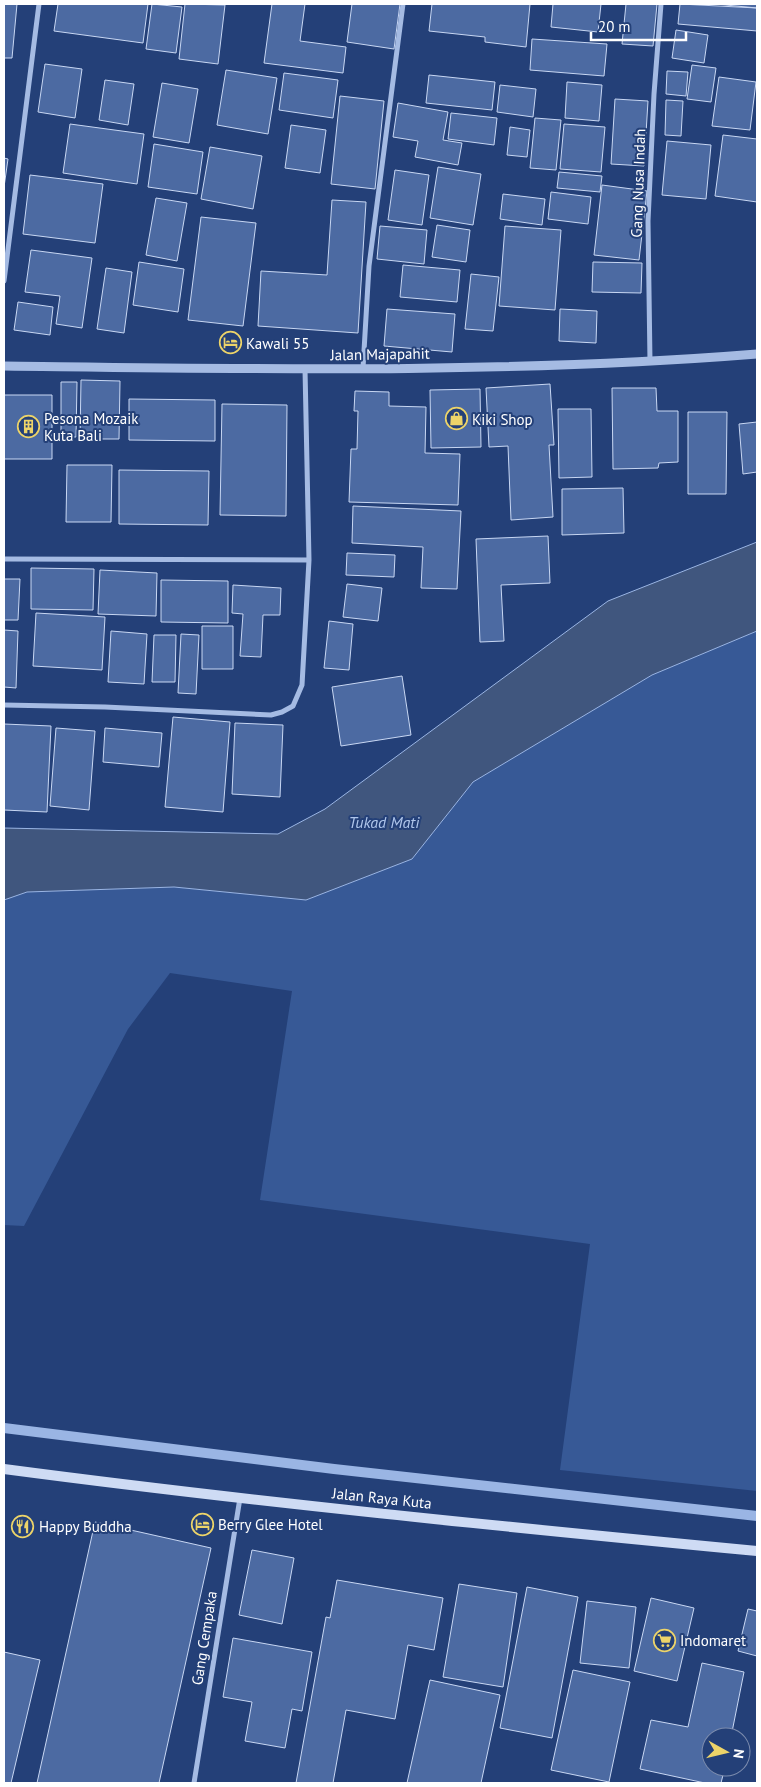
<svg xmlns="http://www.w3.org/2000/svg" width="761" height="1787" font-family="'PT Sans',sans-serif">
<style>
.green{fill:#375996}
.water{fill:#40567e;stroke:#9ab5e4}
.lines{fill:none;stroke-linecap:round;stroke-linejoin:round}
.stream{stroke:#9ab5e4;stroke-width:10}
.building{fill:#4c6aa2;stroke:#c8d7f3}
.minor{stroke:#a5bbe3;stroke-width:5}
.tertiary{stroke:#a5bbe3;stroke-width:9}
.secondary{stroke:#cedbf4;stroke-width:10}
.labels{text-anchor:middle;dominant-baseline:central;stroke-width:4;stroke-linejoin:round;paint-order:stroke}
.street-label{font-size:15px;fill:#fff;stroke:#244078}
.poi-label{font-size:15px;fill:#fff;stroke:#244078;text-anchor:start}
.water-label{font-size:16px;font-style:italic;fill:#b0c6eb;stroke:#244078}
</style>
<rect width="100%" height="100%" fill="#244078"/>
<path class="green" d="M757,631V1491L560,1470L590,1244L260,1200L292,991L170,973L128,1029L24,1226L4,1225V900L27,892L174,887L306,900L412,859L473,782L652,675Z"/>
<path class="water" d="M757,542V631L652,675L473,782L412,859L306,900L174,887L27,892L4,900V828L278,834L325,809L608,601Z"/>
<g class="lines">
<path class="stream" d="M4,1428L334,1469L757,1516"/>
</g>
<path class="building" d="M4,4H17L12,58H4Z
M58,4H148L143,43L54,31Z
M152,4L182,7L176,53L146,49Z
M185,4L225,5L218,64L179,59Z
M272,4H305L300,41L346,47L343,73L264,63Z
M352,4H400L394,49L347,42Z
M432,4H530L526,47L485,42V37L429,31Z
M553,4H601L598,32L551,27Z
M626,4H657L653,46L622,44Z
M680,4L757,8V31L678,24Z
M715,4H757V8Z
M676,30L708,35L704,63L672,58Z
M532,39L607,44L604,76L530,70Z
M45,64L82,69L75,118L38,112Z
M692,65L716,68L711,102L687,99Z
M226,70L277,78L268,134L217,125Z
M667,71L688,72L686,96L666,94Z
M284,73L338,80L333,118L279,110Z
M429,75L495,82L492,110L426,103Z
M719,77L756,82L750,130L712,126Z
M105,80L134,84L128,125L99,120Z
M567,82L602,85L599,121L565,118Z
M162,83L198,89L189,143L153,137Z
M500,85L536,89L533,117L497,112Z
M340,96L384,101L375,189L331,184Z
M615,99L648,101L644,166L611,164Z
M666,100L683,101L681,136L665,135Z
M398,103L448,112L443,140L462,143L458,165L415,157L418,141L393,137Z
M451,113L497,118L494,145L448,139Z
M535,118L561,120L556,170L530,168Z
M70,124L144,134L137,184L63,173Z
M564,124L605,127L601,172L560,169Z
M291,125L326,130L320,173L285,168Z
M510,127L530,130L527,157L507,155Z
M723,135L757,139V202L715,196Z
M667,141L711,145L706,199L662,195Z
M154,144L203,152L197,194L148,187Z
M210,147L262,156L253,209L201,199Z
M4,158L8,159L4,187Z
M438,167L481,174L473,225L430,218Z
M395,170L429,175L422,225L388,220Z
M559,172L602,176L600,192L557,188Z
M30,175L103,184L95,243L23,234Z
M602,185L647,191L639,260L594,255Z
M551,192L591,197L588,224L548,219Z
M503,194L545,199L542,225L500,219Z
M156,198L187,203L177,261L146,255Z
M332,200L366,202L358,333L258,326L261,271L327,275Z
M201,217L256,223L243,326L188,320Z
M437,225L470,230L466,262L432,257Z
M380,226L427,230L424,264L377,259Z
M505,226L561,230L555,310L499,306Z
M31,250L92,258L82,328L56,324L60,296L25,292Z
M139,262L184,269L178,312L133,305Z
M593,262L642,263L641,293L592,292Z
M403,265L460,270L457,302L400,297Z
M106,268L132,272L124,333L97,329Z
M471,274L499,277L493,331L465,329Z
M18,302L53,307L50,335L14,330Z
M387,309L455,314L452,352L384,346Z
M560,309L597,311L596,343L559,341Z
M81,380L120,381L119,439H80Z
M61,382H77L76,437H61Z
M550,384L554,445H549L553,517L511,520L508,446L489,447L486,388Z
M612,388H656L657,411H678V462L659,463L658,468L613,469Z
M480,389L481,447L431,448L430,390Z
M355,391L389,392V406L426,407L425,453L460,454L458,505L349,502L351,449H357L358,411H354Z
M4,395H52V459H4Z
M129,399L215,400V441L129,440Z
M222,404L287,405L286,516L220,515Z
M558,409H591L592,477L559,478Z
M688,412H727L726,494H688Z
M757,422V472L743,474L739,424Z
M67,465H112L111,522H66Z
M119,470L209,471L208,525L119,524Z
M623,488L624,533L562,535V489Z
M353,506L461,511L457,589L421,588L423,547L352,543Z
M548,536L550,583L501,585L504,641L480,642L476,539Z
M347,553L395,555L394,577L346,575Z
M31,568L94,569L93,610L31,609Z
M100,570L157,573L156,616L98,614Z
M4,579H20L18,620H4Z
M161,580L228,581V623L161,622Z
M347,584L382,588L378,621L343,617Z
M233,585L281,588L280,615H263L261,657L240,656L243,614L232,613Z
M36,613L105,617L102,670L33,666Z
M329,621L353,624L349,670L324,668Z
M202,626H233V669H202Z
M4,630L18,631L16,688L4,687Z
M111,631L147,634L144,684L108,682Z
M181,634L199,635L196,694L178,693Z
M154,635H176L175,682H152Z
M402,676L411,735L341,746L332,687Z
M173,717L230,722L223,812L165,807Z
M235,723L283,725L280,797L232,794Z
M4,724L51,726L47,812L4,810Z
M56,728L95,731L89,810L50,806Z
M105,728L162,733L159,767L103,762Z
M95,1522L211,1548L159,1783H37Z
M252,1550L294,1558L282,1624L239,1615Z
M337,1580L443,1598L434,1650L408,1645L395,1719L346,1710L333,1783H296L326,1617L330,1618Z
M459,1584L517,1593L503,1687L443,1677Z
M527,1587L578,1597L552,1738L500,1728Z
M651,1598L694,1608L677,1681L634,1671Z
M587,1601L636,1607L629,1668L580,1663Z
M748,1609L757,1611V1656L738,1651Z
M233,1638L312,1652L302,1711L292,1709L285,1748L245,1741L252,1702L223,1697Z
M4,1652L40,1660L11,1783H4Z
M702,1663L744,1672L731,1737H711V1767H725L721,1783H705L640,1769L651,1720L688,1727Z
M573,1670L630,1682L609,1782L551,1770Z
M430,1680L500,1695L481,1783H407Z"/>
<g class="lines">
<path class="minor" d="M4,281L39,4
M650,362L648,221L654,94L661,4
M363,368L369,266L403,4
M4,559L309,560
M4,705L105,707L271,715L282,712L293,706L302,685L309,560L305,369
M194,1783L240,1498"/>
<path class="tertiary" d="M4,366C255,369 507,374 757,354"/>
<path class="secondary" d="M4,1469C254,1502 506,1527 757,1551"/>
</g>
<defs>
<symbol id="hotel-ring" viewBox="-11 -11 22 22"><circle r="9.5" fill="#244078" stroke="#edd469" stroke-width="1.5"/><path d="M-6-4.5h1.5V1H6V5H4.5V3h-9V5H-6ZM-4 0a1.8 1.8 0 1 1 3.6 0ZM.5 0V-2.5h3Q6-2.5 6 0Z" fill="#edd469"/></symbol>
<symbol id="shop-ring" viewBox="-11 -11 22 22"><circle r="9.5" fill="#244078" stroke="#edd469" stroke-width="1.5"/><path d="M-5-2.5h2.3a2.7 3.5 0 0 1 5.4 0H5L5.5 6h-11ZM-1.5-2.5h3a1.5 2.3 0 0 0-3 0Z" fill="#edd469"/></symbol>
<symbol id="building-ring" viewBox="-11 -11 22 22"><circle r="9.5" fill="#244078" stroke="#edd469" stroke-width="1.5"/><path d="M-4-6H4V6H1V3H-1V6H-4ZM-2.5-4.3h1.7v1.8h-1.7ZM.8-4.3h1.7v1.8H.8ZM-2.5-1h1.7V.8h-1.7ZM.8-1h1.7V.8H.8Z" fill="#edd469"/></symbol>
<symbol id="restaurant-ring" viewBox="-11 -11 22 22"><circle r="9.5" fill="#244078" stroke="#edd469" stroke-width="1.5"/><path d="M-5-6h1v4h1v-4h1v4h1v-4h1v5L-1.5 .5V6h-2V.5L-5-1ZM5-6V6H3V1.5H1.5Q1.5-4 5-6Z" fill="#edd469"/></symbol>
<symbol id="supermarket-ring" viewBox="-11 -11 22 22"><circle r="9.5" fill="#244078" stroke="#edd469" stroke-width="1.5"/><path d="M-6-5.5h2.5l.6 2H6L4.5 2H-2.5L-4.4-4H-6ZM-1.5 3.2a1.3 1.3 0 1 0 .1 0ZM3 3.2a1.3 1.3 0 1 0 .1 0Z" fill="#edd469"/></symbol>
</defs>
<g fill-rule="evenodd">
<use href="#hotel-ring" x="218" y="330" width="25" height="25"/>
<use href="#shop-ring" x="444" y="406" width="25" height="25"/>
<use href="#building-ring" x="16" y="414" width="25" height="25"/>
<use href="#hotel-ring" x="190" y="1512" width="25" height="25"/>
<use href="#restaurant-ring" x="10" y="1514" width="25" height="25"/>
<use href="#supermarket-ring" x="652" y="1628" width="25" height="25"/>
</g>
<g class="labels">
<g class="street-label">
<text transform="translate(638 183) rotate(-88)">Gang Nusa Indah</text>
<text transform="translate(380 354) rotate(-1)">Jalan Majapahit</text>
<text transform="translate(382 1498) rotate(6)">Jalan Raya Kuta</text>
<text transform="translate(204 1638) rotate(-81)">Gang Cempaka</text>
</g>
<g class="poi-label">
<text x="246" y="343">Kawali 55</text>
<text x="44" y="418">Pesona Mozaik<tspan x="44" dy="17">Kuta Bali</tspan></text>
<text x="472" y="419">Kiki Shop</text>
<text x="218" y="1524">Berry Glee Hotel</text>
<text x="39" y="1526">Happy Buddha</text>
<text x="680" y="1640">Indomaret</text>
</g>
<g class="water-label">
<text x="384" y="822">Tukad Mati</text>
</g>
</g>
<rect width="761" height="1787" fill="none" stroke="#ffffff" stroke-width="10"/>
<g transform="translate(726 1752) rotate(98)"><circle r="24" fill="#244078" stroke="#7c8cae"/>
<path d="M0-4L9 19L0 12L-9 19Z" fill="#edd469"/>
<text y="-8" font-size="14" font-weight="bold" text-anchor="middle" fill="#ffffff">N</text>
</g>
<path d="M591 32v8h95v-8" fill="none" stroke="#ffffff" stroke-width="2.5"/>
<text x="598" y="32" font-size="15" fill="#ffffff" stroke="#244078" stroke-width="4" paint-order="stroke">20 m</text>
</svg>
